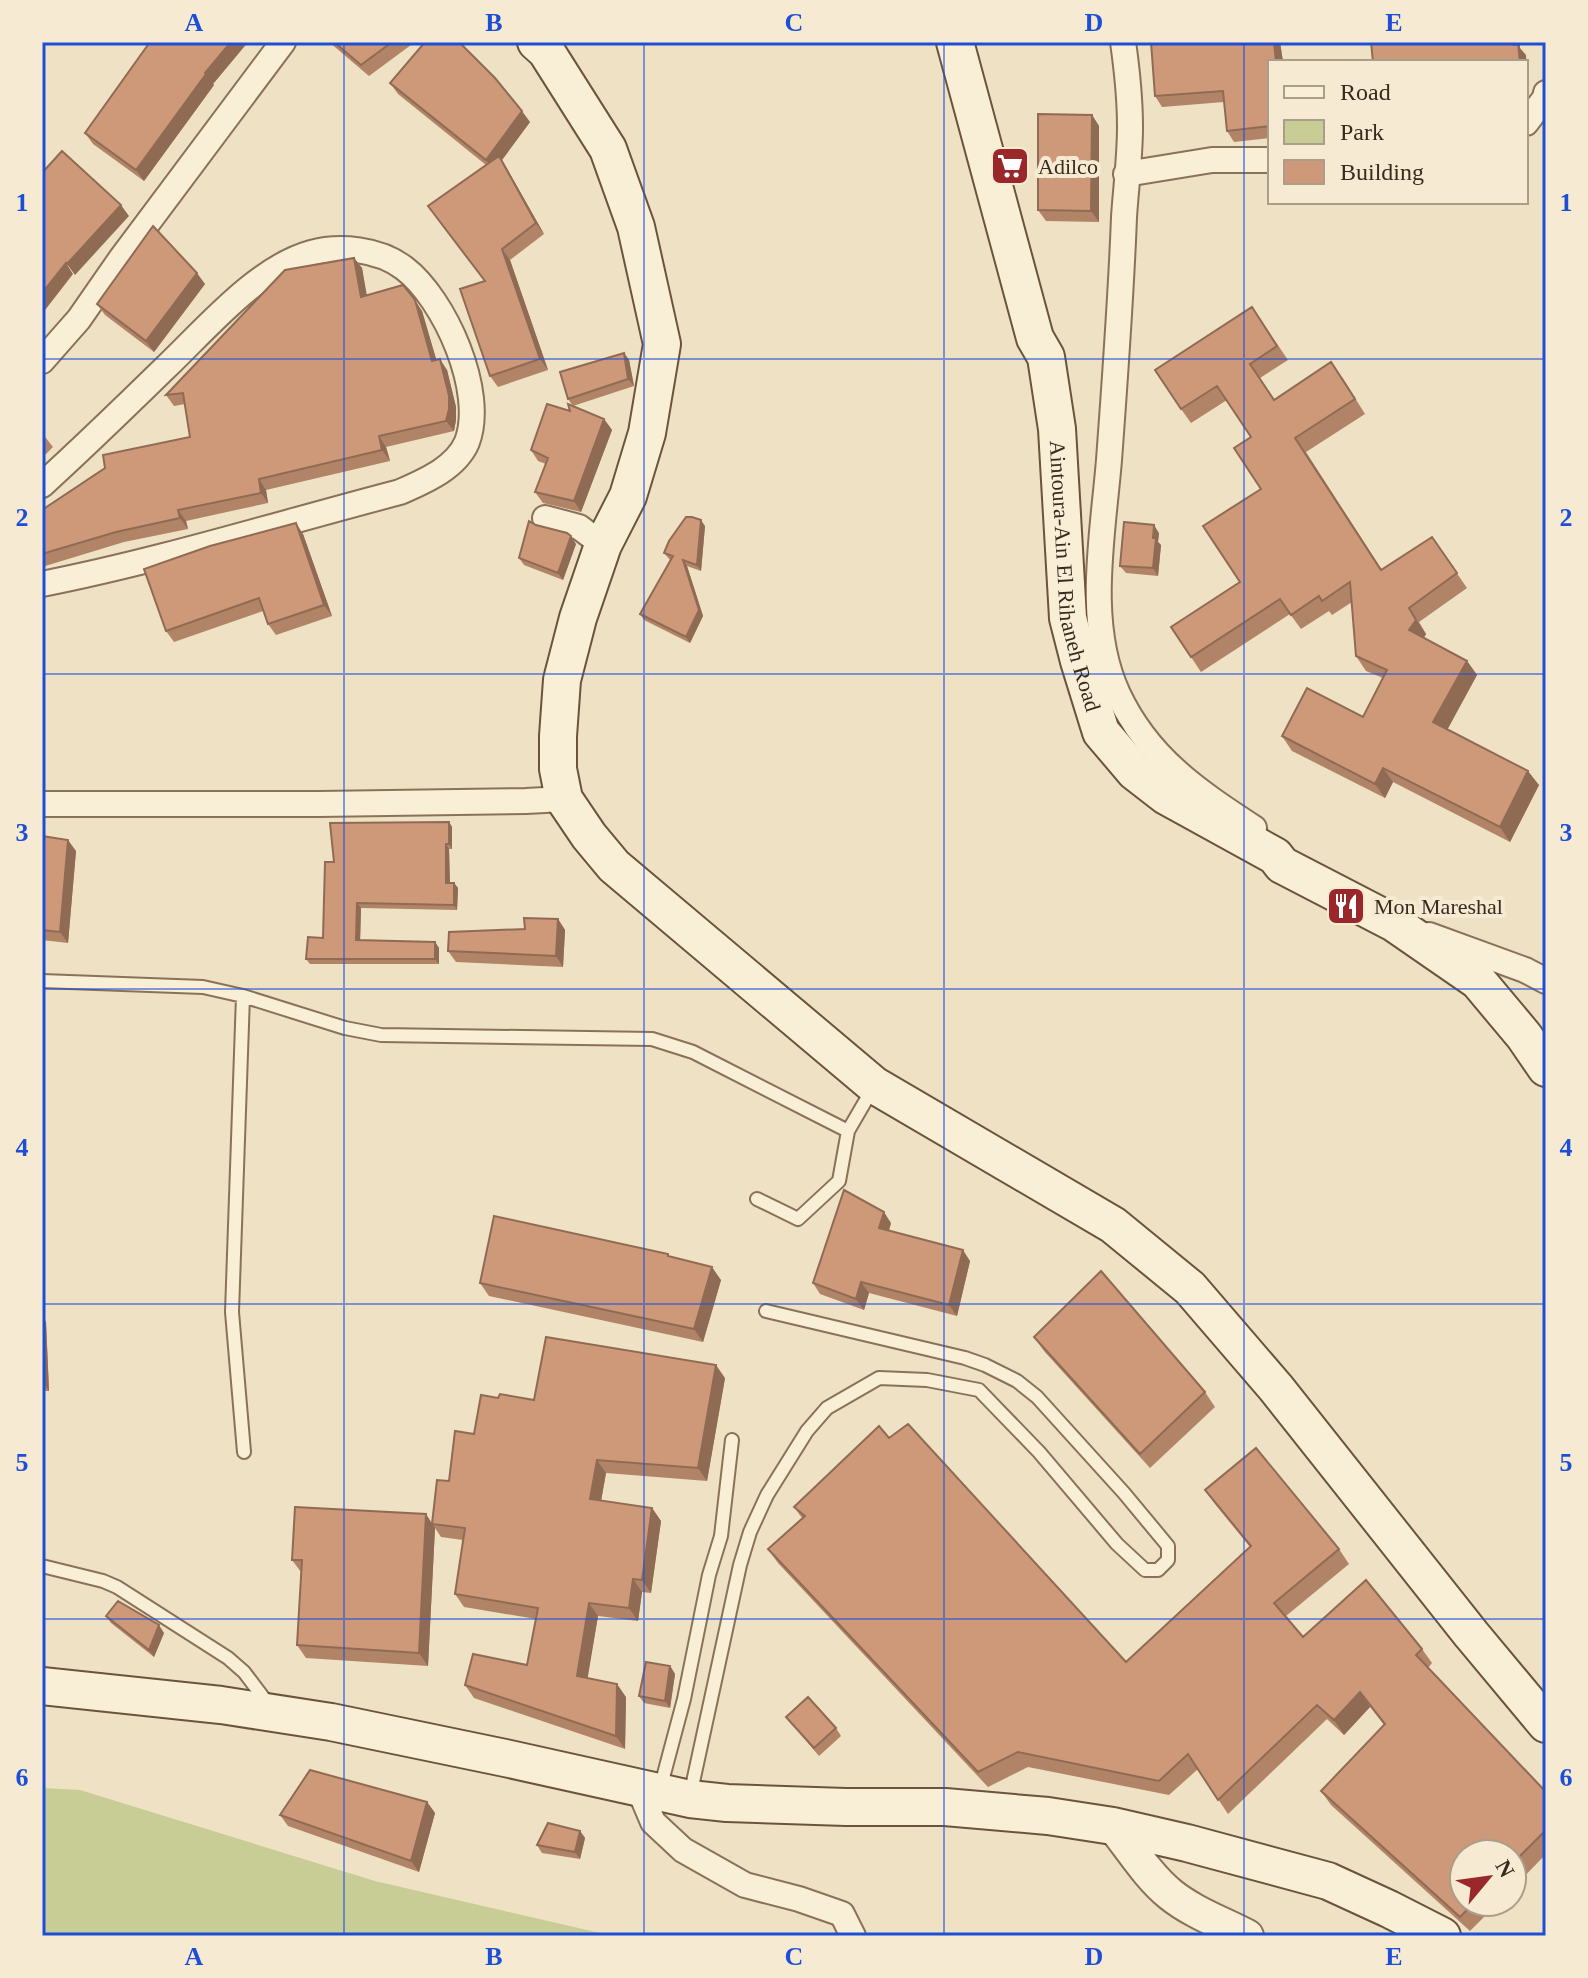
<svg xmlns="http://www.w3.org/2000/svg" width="1588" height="1978" font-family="Georgia,serif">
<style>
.green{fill:#c8cd96}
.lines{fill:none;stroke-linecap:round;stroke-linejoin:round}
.service-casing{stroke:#8a7259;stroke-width:16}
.minor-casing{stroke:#8a7259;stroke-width:28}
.tertiary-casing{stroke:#8a7259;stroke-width:36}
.secondary-casing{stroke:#6b533c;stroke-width:40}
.service{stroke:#f9eed6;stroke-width:12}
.minor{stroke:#f9eed6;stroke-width:24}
.tertiary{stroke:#f9eed6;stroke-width:32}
.secondary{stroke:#f9eed6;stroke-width:36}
.wall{fill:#b18467}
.shaded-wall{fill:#906b54}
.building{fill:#ce9978;stroke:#906b54;stroke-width:2}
.grid{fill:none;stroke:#1d4ed8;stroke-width:2;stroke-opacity:0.55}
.labels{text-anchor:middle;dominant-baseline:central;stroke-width:8;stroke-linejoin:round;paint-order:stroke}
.poi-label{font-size:22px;fill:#392a1e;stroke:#f6ebd2;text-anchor:start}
.street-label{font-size:22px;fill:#392a1e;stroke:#f6ebd2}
.neatline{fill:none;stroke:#1d4ed8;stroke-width:3}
.grid-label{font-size:26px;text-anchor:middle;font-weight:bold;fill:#1d4ed8}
</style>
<rect width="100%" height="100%" fill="#efe1c3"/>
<path class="green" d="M42,1788L80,1790L375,1881L613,1936H42Z"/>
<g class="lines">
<defs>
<path id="service" d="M42,981L203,987L243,996L345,1028L381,1035L652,1039L693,1052L848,1131
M243,996L232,1312L244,1452
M757,1199L798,1219L839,1181L848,1131L873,1088
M42,1566L103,1581L117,1587L228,1658L244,1672L269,1705
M660,1789L684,1699L709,1575L721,1536L732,1440
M690,1796L740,1565L750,1532L767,1495L807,1431L827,1408L879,1378L927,1380L979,1390L1039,1452L1117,1544L1145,1570H1158L1168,1560V1546L1124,1493L1037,1397L1017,1381L985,1365L965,1358L766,1311"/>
<path id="minor" d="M1123,42C1127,70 1130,98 1130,127C1130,157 1126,187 1124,217C1121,298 1115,379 1109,460C1103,534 1085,624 1118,694C1148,758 1196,790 1254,828
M1526,123L1545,98L1546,93
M1126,174L1212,160H1270
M42,361L79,319L120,260L283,42
M42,485C84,447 124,408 165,368C205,330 257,268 311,253C340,245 379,249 404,268C445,299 486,392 467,442C456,468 425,481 400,492C281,523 163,560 42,584
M545,518L579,527L603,545
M42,804H319L526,801L564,799
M1429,935L1525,970L1546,981
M639,1789L653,1822L683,1850L745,1885L799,1899L842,1914L853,1936"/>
<path id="tertiary" d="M1113,1826C1131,1848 1147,1875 1170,1894C1192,1912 1222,1923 1247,1936"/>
<g id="secondary">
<path d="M536,42L546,51L608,149L636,227L662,344L647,433L628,496L603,545L578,618L562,680L558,736V769L564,799L589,836L614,866L874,1085L1113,1225L1190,1288L1276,1388L1471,1634L1546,1724"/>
<path id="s1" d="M955,42L1035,338L1046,357L1057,429L1068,618L1079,661L1101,732L1135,772L1166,796L1275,856L1282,865L1394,923L1478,981L1524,1036L1546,1068"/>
<path d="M42,1686L221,1705L331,1722L505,1758L690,1799L727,1803L846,1807H945L1048,1816L1113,1826L1187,1843L1328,1881L1389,1909L1442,1936"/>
</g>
</defs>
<use href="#service" class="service-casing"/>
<use href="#minor" class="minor-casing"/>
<use href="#tertiary" class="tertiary-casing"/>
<use href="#secondary" class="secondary-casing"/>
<use href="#service" class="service"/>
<use href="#minor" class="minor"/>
<use href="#tertiary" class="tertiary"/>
<use href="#secondary" class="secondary"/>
</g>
<path class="wall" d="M150,42H248L213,84L214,85L144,181L93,144L85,133Z
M329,42H415L369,76Z
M1151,42H1280L1283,62H1270V138L1234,142L1227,131L1224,102L1162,107L1155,96Z
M390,83L530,122L502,160L544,234L510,260L548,370L498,387L490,376L484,281L486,165L398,94Z
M1092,115L1099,126V222L1046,221L1038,210Z
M354,258L362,268L366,295L422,311L436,360L447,370L456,407V420L454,431L386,447L390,461L266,490L268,503L186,521L188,529L124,542L42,567V510L190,437L185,404L174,406L166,395Z
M205,284L154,352L105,315L97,304Z
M1252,307L1288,360L1260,378L1274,399L1342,377L1365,414L1306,452L1382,570L1432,537L1467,588L1419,622L1426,634L1424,638L1467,661L1477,675L1447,729L1539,785L1510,842L1393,782L1385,798L1292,751L1282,736L1363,717L1383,678L1366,671L1356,656L1352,602L1332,615L1329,611L1301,629L1290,614L1201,672L1171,627L1240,582L1261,489L1251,437L1227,400L1191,423L1181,409Z
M624,353L629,360L634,386L573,406L604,419L612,430L581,512L543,503L535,492L546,464L538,461L531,450L570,411L573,406L568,399Z
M42,433L53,447L42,458Z
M536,525L576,544L563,580L524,565L519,558Z
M705,526L701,571L687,566L703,616L690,643L644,620L640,614L670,560L664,553Z
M1159,533L1158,542L1161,545L1158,576L1126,573L1120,566Z
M303,534L332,616L276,635L268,624L263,611L174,642L166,631Z
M449,822L452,827V849H449L450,883H454L458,888L457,910L361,908L360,940L435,942L439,948V964H310L306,959L323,938L334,862Z
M42,836L76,851L68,943L42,940Z
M558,919L565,930L563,967L456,962L448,951Z
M891,1223L889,1231L970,1261L957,1316L869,1293L864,1310L820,1294L813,1283Z
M671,1257L721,1280L703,1342L489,1296L480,1283Z
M42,1317L46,1322L49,1391H42Z
M1034,1337L1205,1392L1215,1407L1150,1468L1044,1351Z
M725,1378L707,1481L606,1473L601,1501L652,1508L661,1521L651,1593L642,1592L638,1621L598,1616L587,1678L626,1697L625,1749L474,1698L465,1685L527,1665L536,1619L464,1607L455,1594L463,1540L441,1537L435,1528L428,1666L306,1658L297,1645L301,1572L292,1560L432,1523L449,1481L474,1434L498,1398L534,1400Z
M889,1438L1126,1662L1250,1547L1215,1504L1205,1490L1339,1549L1349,1564L1286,1616L1303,1637L1422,1649L1432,1663L1428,1668L1546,1792V1854L1512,1889V1854L1464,1902H1499L1470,1931L1331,1805L1321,1791L1384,1725L1370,1707L1344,1735L1327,1719L1228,1814L1198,1769L1169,1795L1028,1767L988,1787L778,1563L768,1549L802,1518L794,1507Z
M106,1616L164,1633L154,1657L111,1623Z
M670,1666L675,1674L670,1708L644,1703L639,1696Z
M786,1717L836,1728L841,1736L819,1756Z
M427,1802L435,1813L419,1872L288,1826L280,1815Z
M580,1831L585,1838L580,1859L542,1853L537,1845Z"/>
<path class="shaded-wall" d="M231,42H248L213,84L214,85L144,181L136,170L205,73Z
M1274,42H1280L1283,62H1276Z
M1514,42H1520V48L1526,55L1529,94L1526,98V62H1520Z
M522,111L530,122L502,160L544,234L486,160Z
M1092,115L1099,126V222L1091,211Z
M121,205L129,216L75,275L67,264Z
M502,249L510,260L548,370L540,359Z
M354,258L362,268L369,307L361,297Z
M66,263L73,274L42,314V293Z
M197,273L205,284L154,352L146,341Z
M415,300L422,311L440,372L432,361Z
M624,353L629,360L634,386L628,379Z
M440,359L447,370L456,407V420L454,431L446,421Z
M604,419L612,430L581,512L574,501Z
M379,436L386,447L390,461L382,450Z
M259,479L266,490L268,503L261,493Z
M178,510L186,521L188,529L180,518Z
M701,520L705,526L701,571L697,565Z
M296,523L303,534L332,616L324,605Z
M1154,525L1159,533L1158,542L1161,545L1158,576L1153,568Z
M571,536L576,544L563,580L558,573Z
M683,560L687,566L703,616L690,643L686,637Z
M1409,608L1426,634L1419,644L1409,630Z
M1467,661L1477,675L1444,736L1433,722Z
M1383,768L1393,782L1385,798L1375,784Z
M1528,771L1539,785L1510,842L1500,827Z
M449,822L452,827V849L449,844Z
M68,840L76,851L68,943L60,932Z
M446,844L449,849L450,888L446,883Z
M454,883L458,888L457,910L454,905Z
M357,903L361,908L360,945L356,940Z
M558,919L565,930L563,967L556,956Z
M435,942L439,948V964L435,959Z
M884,1212L891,1223L886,1239L879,1228Z
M42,1219L45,1283L42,1279Z
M963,1250L970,1261L957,1316L949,1305Z
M712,1267L721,1280L703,1342L694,1329Z
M861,1282L869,1293L864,1310L856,1299Z
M42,1317L46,1322L49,1391L42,1381Z
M716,1365L725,1378L707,1481L698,1468Z
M597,1460L606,1473L599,1512L590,1499Z
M652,1508L661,1521L651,1593L642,1580Z
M426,1514L435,1528L428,1666L419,1653Z
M633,1579L642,1592L638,1621L629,1608Z
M589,1603L598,1616L586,1688L577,1676Z
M159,1625L164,1633L154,1657L149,1650Z
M670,1666L675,1674L670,1708L665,1701Z
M617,1684L626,1697L625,1749L616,1736Z
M1360,1692L1370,1707L1344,1735L1334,1720Z
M427,1802L435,1813L419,1872L411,1861Z
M580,1831L585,1838L580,1859L575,1852Z"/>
<path class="building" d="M150,42H231L205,73L206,74L136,170L85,133Z
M334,42H392L361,65Z
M425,42H459L495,78L522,111L486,160L390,83Z
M1151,42H1274L1276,62H1270V126L1227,131L1223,91L1155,96Z
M1371,42H1514V45L1518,44L1520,62H1373Z
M1038,114L1092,115L1091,211L1038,210Z
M62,151L121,205L67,264L66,263L42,293V173Z
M499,156L536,223L502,249L540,359L490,376L460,289L485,281L428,206Z
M153,226L197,273L146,341L97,304Z
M354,258L361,297L403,285L415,300L432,361L440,359L449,396V409L446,421L379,436L382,450L259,479L261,493L178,510L180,518L116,532L42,554V510L105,468L103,455L190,437L183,393L166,395L285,270Z
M1252,307L1277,346L1250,364L1274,400L1331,362L1355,399L1295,438L1381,570L1432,537L1457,573L1409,608L1416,620L1409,630L1467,661L1433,722L1528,771L1500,827L1383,768L1375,784L1282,736L1307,688L1363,717L1387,670L1356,656L1350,582L1322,601L1319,596L1291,615L1280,599L1191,657L1171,627L1240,582L1203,526L1261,489L1234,448L1251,437L1217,386L1181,409L1155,370Z
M624,353L628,379L568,399L560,372Z
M547,404L570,411L568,404L604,419L574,501L535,492L548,458L531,450Z
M686,517H692L701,520L697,565L683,560L699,610L686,637L640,614L673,556L664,553L669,541Z
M529,521L536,525L567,533L571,536L558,573L519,558Z
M1124,522L1154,525L1153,538H1156L1153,568L1120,566Z
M296,523L324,605L268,624L259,598L166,631L144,569L210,546Z
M449,822V844H446V883H454V905L357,903L356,940L435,942V959H306L308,937L323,938L325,862H334L330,823Z
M42,836L68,840L60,932L42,930Z
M524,918L558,919L556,956L448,951L449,932L525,929Z
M844,1190L884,1212L879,1228L963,1250L949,1305L861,1282L856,1299L813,1283Z
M494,1216L668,1254V1256L712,1267L694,1329L480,1283Z
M1101,1271L1205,1392L1140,1454L1034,1337Z
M546,1337L716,1365L698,1468L597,1460L590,1499L652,1508L642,1580L633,1579L629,1608L589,1603L577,1676L617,1684L616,1736L465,1685L473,1654L527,1665L538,1608L455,1594L465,1528L432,1524L437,1480L449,1481L455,1431L474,1434L481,1395L498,1398L500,1394L534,1400Z
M908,1424L1126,1662L1251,1546L1205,1490L1256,1448L1339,1549L1274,1603L1303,1637L1366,1580L1422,1649L1416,1655L1546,1792V1830L1512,1864V1854H1464V1902H1475L1460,1917L1321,1791L1385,1724L1360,1692L1334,1720L1317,1705L1218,1800L1188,1754L1159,1781L1018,1752L978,1772L768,1549L805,1516L794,1507L879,1426L889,1438Z
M295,1507L426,1514L419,1653L297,1645L302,1560H292Z
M118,1601L159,1625L149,1650L106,1616Z
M646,1662L670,1666L665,1701L639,1696Z
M808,1697L836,1728L814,1748L786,1717Z
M310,1770L427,1802L411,1861L280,1815Z
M548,1823L580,1831L575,1852L537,1845Z"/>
<path class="grid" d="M344,42V1936M644,42V1936M944,42V1936M1244,42V1936M42,359H1546M42,674H1546M42,989H1546M42,1304H1546M42,1619H1546"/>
<defs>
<symbol id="supermarket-square" viewBox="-11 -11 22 22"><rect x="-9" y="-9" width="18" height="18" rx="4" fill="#9a282b" stroke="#f6ebd2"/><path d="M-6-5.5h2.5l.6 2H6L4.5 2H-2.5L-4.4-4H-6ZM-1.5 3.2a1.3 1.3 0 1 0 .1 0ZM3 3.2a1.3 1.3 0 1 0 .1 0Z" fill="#fff"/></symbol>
<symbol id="restaurant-square" viewBox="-11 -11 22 22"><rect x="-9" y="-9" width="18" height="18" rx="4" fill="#9a282b" stroke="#f6ebd2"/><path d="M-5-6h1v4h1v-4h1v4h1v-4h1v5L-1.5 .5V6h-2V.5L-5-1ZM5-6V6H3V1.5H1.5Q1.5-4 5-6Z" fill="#fff"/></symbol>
</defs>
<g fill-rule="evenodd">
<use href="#supermarket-square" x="988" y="144" width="44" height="44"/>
<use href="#restaurant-square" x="1324" y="884" width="44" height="44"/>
</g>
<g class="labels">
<g class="poi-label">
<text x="1038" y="166">Adilco</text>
<text x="1374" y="906">Mon Mareshal</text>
</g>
<g class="street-label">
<text stroke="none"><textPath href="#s1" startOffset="550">Aintoura-Ain El Rihaneh Road</textPath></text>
</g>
</g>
<rect width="1588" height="1978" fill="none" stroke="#f6ebd2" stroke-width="88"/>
<rect x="1268" y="60" width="260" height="144" fill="#f6ebd2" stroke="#aa9e8a" stroke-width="2"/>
<rect x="1284" y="86" width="40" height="12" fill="#f9eed6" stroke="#aa9e8a" stroke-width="2"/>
<text x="1340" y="100" font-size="24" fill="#392a1e">Road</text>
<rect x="1284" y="120" width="40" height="24" fill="#c8cd96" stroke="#aa9e8a" stroke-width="2"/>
<text x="1340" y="140" font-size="24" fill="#392a1e">Park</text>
<rect x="1284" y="160" width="40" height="24" fill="#ce9978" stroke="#aa9e8a" stroke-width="2"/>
<text x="1340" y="180" font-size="24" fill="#392a1e">Building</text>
<g transform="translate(1488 1878) rotate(61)"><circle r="38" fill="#f6ebd2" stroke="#aa9e8a" stroke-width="2"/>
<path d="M0-6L14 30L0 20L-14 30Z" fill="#9a282b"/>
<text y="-12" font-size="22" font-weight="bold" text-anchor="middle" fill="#392a1e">N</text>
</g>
<rect x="44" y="44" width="1500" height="1890" class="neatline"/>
<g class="grid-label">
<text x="194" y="31">A</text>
<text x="494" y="31">B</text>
<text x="794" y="31">C</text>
<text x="1094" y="31">D</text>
<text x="1394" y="31">E</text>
<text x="22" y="211">1</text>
<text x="1566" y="211">1</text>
<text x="22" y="526">2</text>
<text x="1566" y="526">2</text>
<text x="22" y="841">3</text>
<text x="1566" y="841">3</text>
<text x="22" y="1156">4</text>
<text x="1566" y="1156">4</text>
<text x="22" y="1471">5</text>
<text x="1566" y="1471">5</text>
<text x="22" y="1786">6</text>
<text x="1566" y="1786">6</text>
<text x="194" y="1965">A</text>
<text x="494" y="1965">B</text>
<text x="794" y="1965">C</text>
<text x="1094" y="1965">D</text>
<text x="1394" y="1965">E</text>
</g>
</svg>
